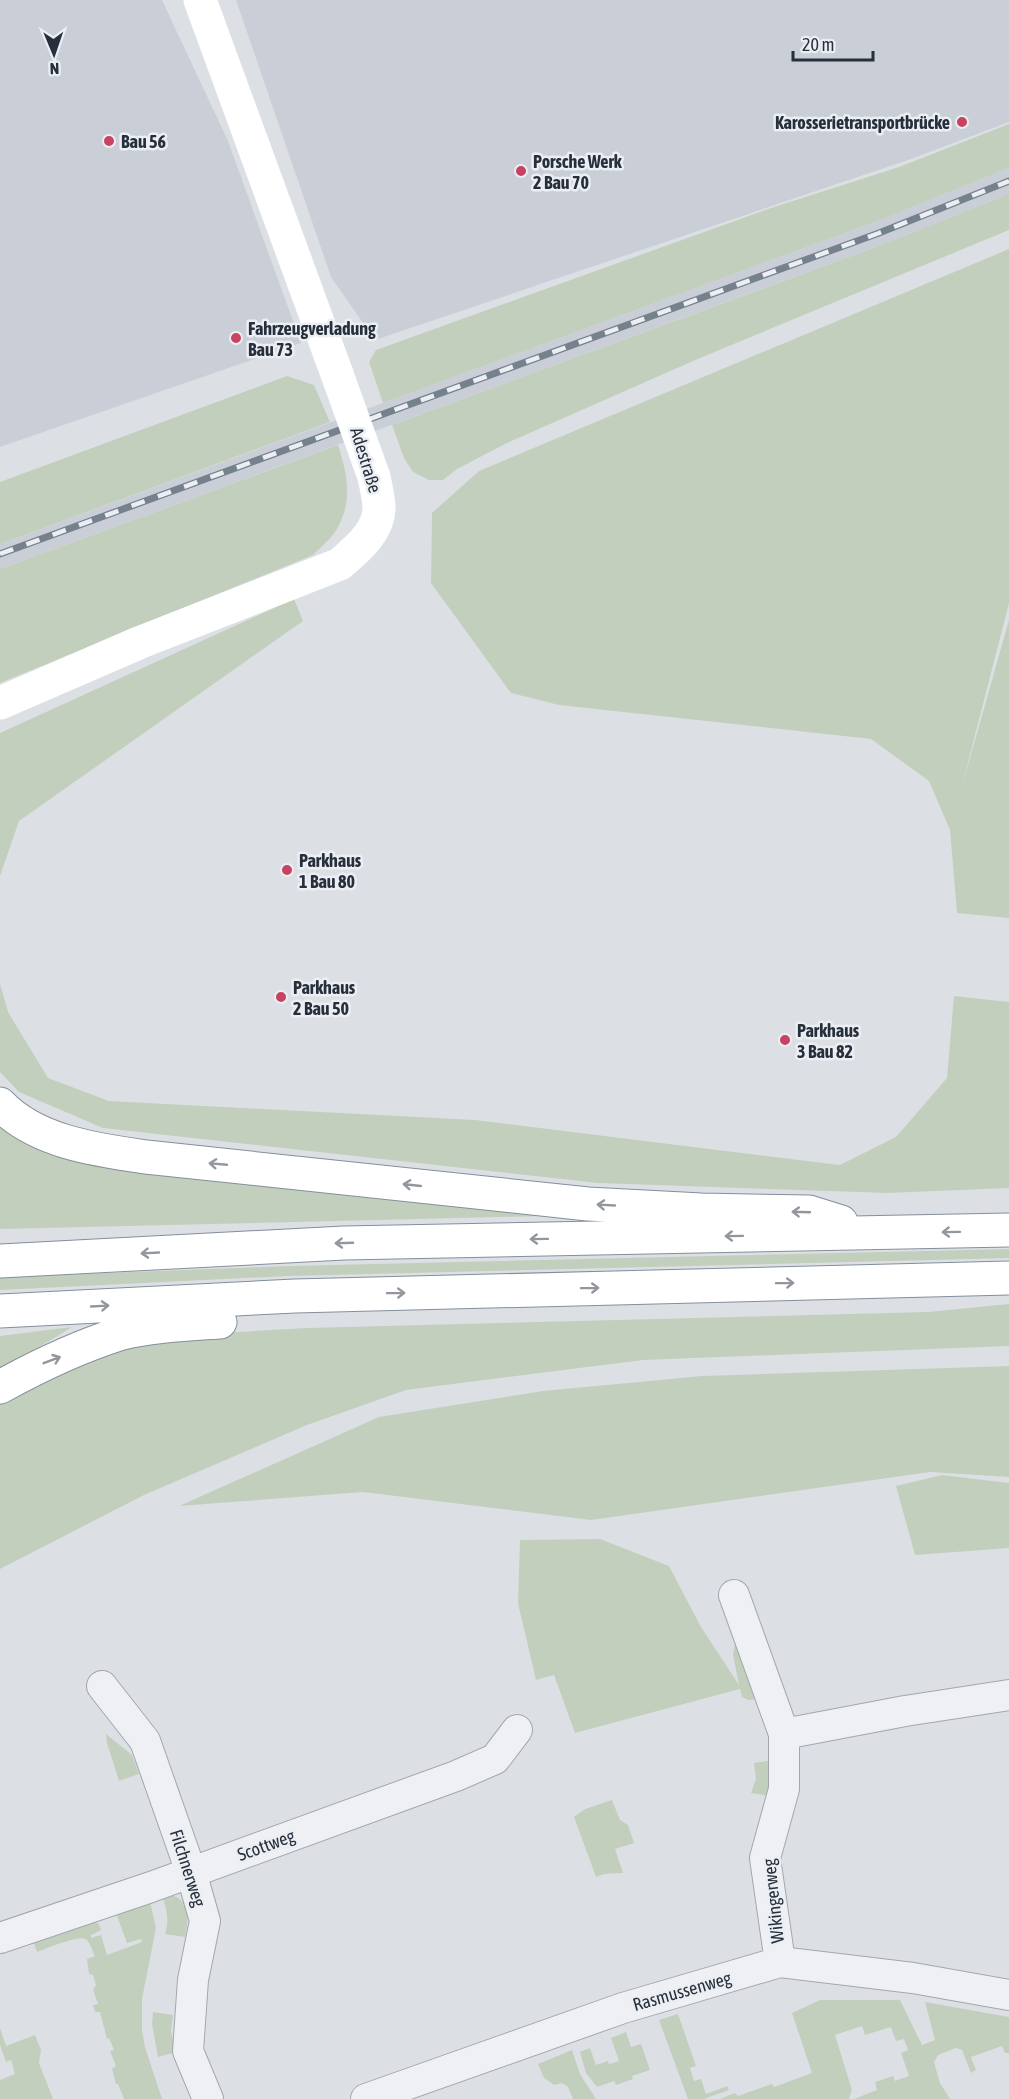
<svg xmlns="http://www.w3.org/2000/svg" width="1009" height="2099" font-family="'Asap Condensed',sans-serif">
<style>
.built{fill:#cacfd7}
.green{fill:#c3cfbd}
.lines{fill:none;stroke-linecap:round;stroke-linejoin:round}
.minor-casing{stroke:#a2a7af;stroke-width:32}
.trunk-casing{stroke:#848f9b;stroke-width:35}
.minor{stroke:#eef0f4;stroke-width:30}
.secondary{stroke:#fff;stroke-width:33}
.trunk{stroke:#fff;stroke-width:33}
.rail-casing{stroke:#76818e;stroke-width:7}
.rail{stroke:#ebeff3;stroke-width:4.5;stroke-dasharray:14;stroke-linecap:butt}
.secondary-bridge{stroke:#fff;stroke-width:33}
.oneway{stroke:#92979d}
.poi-dot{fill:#c84361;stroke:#ebeff3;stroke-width:2}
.labels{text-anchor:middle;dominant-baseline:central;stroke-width:5;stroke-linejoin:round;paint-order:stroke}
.poi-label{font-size:18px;font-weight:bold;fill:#262f3b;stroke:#ebeff3;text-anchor:start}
.street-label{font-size:18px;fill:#262f3b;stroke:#ebeff3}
</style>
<rect width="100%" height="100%" fill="#dce0e5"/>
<path class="built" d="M0,0H162L228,141L301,343L0,447Z
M236,0H1009V122L911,159L375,340L331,277Z
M1009,168V194L884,244L0,569V544L875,222Z"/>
<path class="green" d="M1009,124V168L875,222L383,403L369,362L376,350L768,209L899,167Z
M1009,194V230L700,358L507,443L457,469L443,480H429L413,472L404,458L392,425L884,244Z
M1009,249V603L962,786L1009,620V918L957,913L950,830L929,781L871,739L559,705L511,693L431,583L432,513L479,471Z
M287,376L314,385L330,422L0,544V482Z
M338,445C347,473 353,499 338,527C333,537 321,547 313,555L0,683V569Z
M294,599L303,621L19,821L0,876V733Z
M0,984L8,1012L48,1078L109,1101L475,1120L840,1165L896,1137L947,1078L954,996L1009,1002V1188L887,1193L598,1183L103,1128L19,1092L0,1072Z
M0,1116L546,1216L0,1229Z
M1009,1249V1258L289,1276L0,1290V1277L290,1266Z
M1009,1304V1346L643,1360L406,1390L307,1425L144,1495L0,1569V1401L61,1368L135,1344L220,1333L307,1328L928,1312Z
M72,1327L0,1371V1336Z
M1009,1366V1477L930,1472L591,1520L363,1492L179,1506L379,1417L543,1391L702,1376Z
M942,1475L1009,1483V1548L915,1555L896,1486Z
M600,1539L669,1566L701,1627L739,1685L733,1655L735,1643L757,1699L749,1700L742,1697L740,1689L575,1733L554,1675L536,1680L518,1603L520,1540Z
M106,1734L132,1755L139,1774L119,1781L107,1743Z
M774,1760L771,1796L751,1793L756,1779L754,1763Z
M612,1800L620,1820L628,1825L634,1843L615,1849L623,1873L604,1874L596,1877L574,1817L585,1809Z
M161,1893C189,1895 190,1914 185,1937L165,1934C170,1919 166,1907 161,1893Z
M150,1901L156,1928L142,1999V2030L145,2047L162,2099H124L118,2084H116L112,2069L116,2066L110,2051L114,2050L109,2038L107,2039L100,2012H95L93,2005L98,2004L93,1990L96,1985L93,1975L89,1974L87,1959L95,1956C92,1951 90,1941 85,1939C78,1935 46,1949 37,1952L33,1941L89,1922L98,1923L101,1930L91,1935V1938L101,1935L107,1955L142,1942L141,1939L127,1943L116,1913Z
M820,2000H900L922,2045L935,2040L925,2002L1009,2017V2053H1005L1002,2046L971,2057L976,2070L971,2073L962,2050L956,2048L938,2055L934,2062L940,2083L950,2099H854L877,2090L875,2082L893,2076L895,2081L909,2076L901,2053L908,2050L904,2039L896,2041L891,2027L865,2035L862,2026L835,2035L852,2090L849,2099H720L735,2093L738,2096L772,2084L774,2087L812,2073L792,2013Z
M153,2012L173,2015L171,2031L176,2052L158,2057L152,2024Z
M678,2014L696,2066L690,2068L694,2081L701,2079L706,2094L727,2086L729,2090L704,2099H688L659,2020Z
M0,2028L6,2046L35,2035L41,2050L39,2063L53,2099H0V2080L15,2074L11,2060L6,2062L0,2045Z
M626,2032L631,2047L641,2044L650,2070L632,2076L633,2079L616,2085L614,2081L597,2087L586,2073L580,2052L590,2048L596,2065L608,2061L609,2064L619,2061L611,2038Z
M572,2050L580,2074L596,2099H573L568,2087L562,2083L554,2085L544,2078L538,2064Z"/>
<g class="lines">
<defs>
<path id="minor" d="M734,1595L784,1734V1789L765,1858L780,1962
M102,1686L145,1741L191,1872L205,1921L193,1980L188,2051L208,2099
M784,1734L905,1711L1009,1695
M0,1938L151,1887L456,1776L495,1759L517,1730
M366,2099L623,2008L780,1962L913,1978L1009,1995"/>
<path id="trunk" d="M0,1104C36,1142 97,1150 146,1157L588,1204L701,1210L809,1212L841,1222
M0,1261L344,1243L1009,1230
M0,1311L295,1296L1009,1278
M0,1387C38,1366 78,1347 119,1334C147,1326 190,1324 220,1322"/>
</defs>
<use href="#minor" class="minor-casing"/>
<use href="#trunk" class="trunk-casing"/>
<use href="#minor" class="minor"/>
<path class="secondary" d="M200,0L337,374
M0,703L141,642L340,564C357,549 380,531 379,506C378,496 376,486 374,477"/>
<use href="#trunk" class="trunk"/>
<defs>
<path id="rail" d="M0,554L879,233L1009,181"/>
</defs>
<use href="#rail" class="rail-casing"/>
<use href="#rail" class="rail"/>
<path class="secondary-bridge" d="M337,374L374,477"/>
</g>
<defs><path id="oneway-shaft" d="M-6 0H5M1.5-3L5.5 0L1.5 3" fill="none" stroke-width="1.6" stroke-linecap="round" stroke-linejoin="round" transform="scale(1.5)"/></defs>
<g class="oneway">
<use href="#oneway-shaft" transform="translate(218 1164) rotate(-175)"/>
<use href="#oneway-shaft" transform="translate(412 1185) rotate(-174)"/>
<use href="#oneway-shaft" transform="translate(606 1205) rotate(-177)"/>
<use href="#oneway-shaft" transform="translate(801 1212) rotate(-178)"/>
<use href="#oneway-shaft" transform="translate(951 1232) rotate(179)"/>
<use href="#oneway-shaft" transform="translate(734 1236) rotate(179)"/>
<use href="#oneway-shaft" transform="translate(539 1239) rotate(179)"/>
<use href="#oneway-shaft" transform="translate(344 1243) rotate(178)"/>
<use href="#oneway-shaft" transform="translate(150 1253) rotate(177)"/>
<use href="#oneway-shaft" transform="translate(785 1283) rotate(-1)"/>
<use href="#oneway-shaft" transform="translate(590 1288) rotate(-1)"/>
<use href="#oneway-shaft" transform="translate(396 1293) rotate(-1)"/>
<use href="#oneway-shaft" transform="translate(100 1306) rotate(-3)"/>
<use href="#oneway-shaft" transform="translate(52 1360) rotate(-21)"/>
</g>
<g class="poi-dot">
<circle cx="962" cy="122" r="6"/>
<circle cx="109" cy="141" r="6"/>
<circle cx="521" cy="171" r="6"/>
<circle cx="236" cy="338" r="6"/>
<circle cx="287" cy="870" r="6"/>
<circle cx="281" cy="997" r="6"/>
<circle cx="785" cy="1040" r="6"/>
</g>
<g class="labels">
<g class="poi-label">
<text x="950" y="122" text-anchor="end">Karosserietransportbrücke</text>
<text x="121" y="141">Bau 56</text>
<text x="533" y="161">Porsche Werk<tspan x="533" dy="21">2 Bau 70</tspan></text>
<text x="248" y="328">Fahrzeugverladung<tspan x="248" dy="21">Bau 73</tspan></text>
<text x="299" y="860">Parkhaus<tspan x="299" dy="21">1 Bau 80</tspan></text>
<text x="293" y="987">Parkhaus<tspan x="293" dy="21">2 Bau 50</tspan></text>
<text x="797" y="1030">Parkhaus<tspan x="797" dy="21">3 Bau 82</tspan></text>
</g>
<g class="street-label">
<text transform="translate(366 460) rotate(73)">Adestraße</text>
<text transform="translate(266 1845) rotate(-20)">Scottweg</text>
<text transform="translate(188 1868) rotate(72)">Filchnerweg</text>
<text transform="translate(773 1901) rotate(-96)">Wikingerweg</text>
<text transform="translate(682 1991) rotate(-16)">Rasmussenweg</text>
</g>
</g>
<g transform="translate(54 54) rotate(178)" stroke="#ebeff3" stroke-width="4.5" paint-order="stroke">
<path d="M0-4.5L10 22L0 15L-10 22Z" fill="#262f3b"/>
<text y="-9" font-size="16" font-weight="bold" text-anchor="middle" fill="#262f3b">N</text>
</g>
<path d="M793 51v9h80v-9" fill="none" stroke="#262f3b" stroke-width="3"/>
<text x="802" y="51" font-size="18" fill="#262f3b" stroke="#ebeff3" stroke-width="4.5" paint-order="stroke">20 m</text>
</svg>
